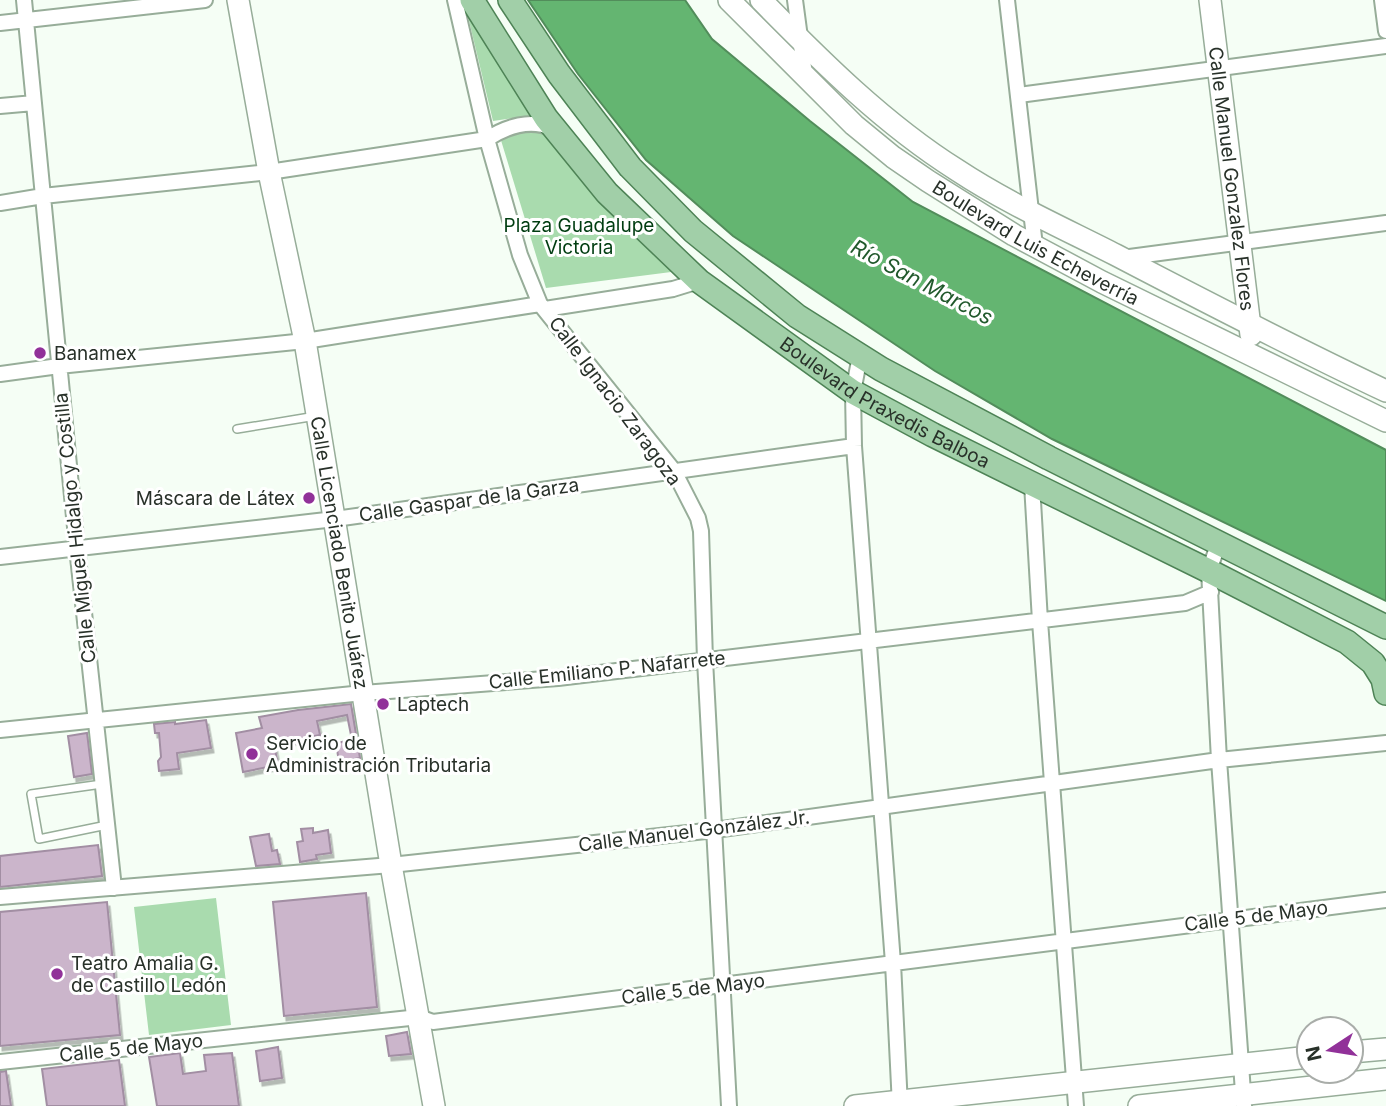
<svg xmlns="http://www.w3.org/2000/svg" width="1386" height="1106" font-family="Inter,sans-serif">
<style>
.green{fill:#a9dbae}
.water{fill:#64b571;stroke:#528d5b;stroke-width:2}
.building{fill:#cbb5cb;stroke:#a28ea3;stroke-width:2;filter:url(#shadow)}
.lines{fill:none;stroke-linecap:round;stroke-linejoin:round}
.lane-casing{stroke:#97ad99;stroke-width:10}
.street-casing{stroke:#97ad99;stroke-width:18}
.secondary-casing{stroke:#97ad99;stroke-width:24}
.primary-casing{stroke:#4e8356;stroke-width:26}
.lane{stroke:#fff;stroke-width:7}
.street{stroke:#fff;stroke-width:14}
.secondary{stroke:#fff;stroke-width:21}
.primary{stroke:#a1cfa8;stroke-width:23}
.poi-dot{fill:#913199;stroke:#fff;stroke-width:2.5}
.labels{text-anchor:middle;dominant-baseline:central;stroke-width:6;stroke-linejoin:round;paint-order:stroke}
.street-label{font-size:19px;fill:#283129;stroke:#fff}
.park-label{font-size:19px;fill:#003d11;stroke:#fff}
.poi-label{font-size:19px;fill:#283129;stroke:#fff;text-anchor:start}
.water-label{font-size:21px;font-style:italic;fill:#21592c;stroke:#fff}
</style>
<defs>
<filter id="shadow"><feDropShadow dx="2.5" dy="4.5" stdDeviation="0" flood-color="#0004"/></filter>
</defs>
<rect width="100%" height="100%" fill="#f5fef5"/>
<path class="green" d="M465,4L543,114L493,121Z
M530,130L552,133L679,271L546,288L500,137Z
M216,898L231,1025L149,1035L134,907Z"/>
<path class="water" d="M528,0H685L712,39L810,121L913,202L1386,450V601L1052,439L935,371L733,236L646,160L578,74Z"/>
<path class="building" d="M351,704L360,758L339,762L336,743L352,740L347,715L317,721L320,735L274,744L278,765L243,772L236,733L262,728L259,717L298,710Z
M206,720L211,748L177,753L179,769L159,771L158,761L161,757L159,733H155L154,724L175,722V724Z
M87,733L92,774L74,777L68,736Z
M313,828V833L328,830L331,853L316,855L317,859L300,862L297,842L303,841L301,829Z
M269,834L272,851L277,850L280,864L256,866L250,837Z
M98,845L102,876L0,887V856Z
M366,893L377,1007L284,1016L273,902Z
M107,902L120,1035L0,1046V912Z
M407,1032L411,1054L389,1056L386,1036Z
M278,1047L282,1078L260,1081L256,1051Z
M180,1053L183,1074L206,1071L204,1055L232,1053L239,1106H157L149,1057Z
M119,1060L125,1106H47L42,1069Z
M6,1071L11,1106H0V1072Z"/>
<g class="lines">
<defs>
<path id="lane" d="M237,429L316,416
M102,784L31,794L39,839L107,825"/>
<path id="street" d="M24,0L77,548L114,888
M455,0L487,139L520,255L540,304L674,471L698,518L701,531L705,660L729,1106
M795,0L805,75
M1007,0L1035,246
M1382,0L1386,31
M0,23L205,0
M1019,95L1386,46
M0,106L34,103
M0,203L43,196L269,172L487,139C506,127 531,118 553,129
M1122,258L1386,223
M545,309L673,289L699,281
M860,356L853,392L854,446L893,963L900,1106
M0,374L59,366L305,341L540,304
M1032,484L1040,621L1076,1106
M1219,542L1209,571L1219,760L1244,1106
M0,557L335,519L854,446
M0,730L363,693L558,678L1185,603L1211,592
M0,897L391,865L715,830L1219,760L1386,743
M0,1062L419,1017L433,1022L1386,900"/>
<g id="secondary">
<path id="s1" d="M238,0L269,172L305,341L391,865L434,1106"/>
<path id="s2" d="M729,0L854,125L893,157L928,181L1014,235L1102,282L1386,421"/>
<path d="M761,0C821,61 884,124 957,170C1007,203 1063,228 1116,255C1206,302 1295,348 1386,391"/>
<path id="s3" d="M1210,0L1251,335"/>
<path d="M1351,1052L1386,1049"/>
<path d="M855,1106L1309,1057"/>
<path d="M1139,1106L1386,1079"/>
</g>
<g id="primary">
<path id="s4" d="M472,0L546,118L607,193L699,281L853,392L933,435L1209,571L1347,642L1373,663L1383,679L1386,693"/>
<path d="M510,0L559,74L630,167L693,231L797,316L881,369L1049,458L1386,627"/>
</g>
</defs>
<use href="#lane" class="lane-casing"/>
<use href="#street" class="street-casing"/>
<use href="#secondary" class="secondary-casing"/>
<use href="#primary" class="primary-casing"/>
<use href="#lane" class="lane"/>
<use href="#street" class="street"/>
<use href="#secondary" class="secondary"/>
<use href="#primary" class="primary"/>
</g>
<g class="poi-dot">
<circle cx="40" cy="353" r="7"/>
<circle cx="309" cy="498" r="7"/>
<circle cx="383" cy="704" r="7"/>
<circle cx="252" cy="754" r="7"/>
<circle cx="57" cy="974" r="7"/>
</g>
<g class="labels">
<g class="street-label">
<text stroke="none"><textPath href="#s3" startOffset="180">Calle Manuel Gonzalez Flores</textPath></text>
<text stroke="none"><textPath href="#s2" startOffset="394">Boulevard Luis Echeverría</textPath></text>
<text transform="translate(615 401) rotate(53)">Calle Ignacio Zaragoza</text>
<text stroke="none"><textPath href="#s4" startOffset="586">Boulevard Praxedis Balboa</textPath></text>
<text transform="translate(469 500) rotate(-8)">Calle Gaspar de la Garza</text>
<text transform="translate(75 528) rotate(-96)">Calle Miguel Hidalgo y Costilla</text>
<text stroke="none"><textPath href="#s1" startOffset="562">Calle Licenciado Benito Juárez</textPath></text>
<text transform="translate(607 670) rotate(-6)">Calle Emiliano P. Nafarrete</text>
<text transform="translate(694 831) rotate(-7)">Calle Manuel González Jr.</text>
<text transform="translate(1256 916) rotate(-7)">Calle 5 de Mayo</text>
<text transform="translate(693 989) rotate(-7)">Calle 5 de Mayo</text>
<text transform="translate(131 1048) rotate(-6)">Calle 5 de Mayo</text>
</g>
<g class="park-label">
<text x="579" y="225">Plaza Guadalupe<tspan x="579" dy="22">Victoria</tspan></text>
</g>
<g class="poi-label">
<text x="54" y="353">Banamex</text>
<text x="295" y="498" text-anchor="end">Máscara de Látex</text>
<text x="397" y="704">Laptech</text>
<text x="266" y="743">Servicio de<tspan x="266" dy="22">Administración Tributaria</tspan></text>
<text x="71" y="963">Teatro Amalia G.<tspan x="71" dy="22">de Castillo Ledón</tspan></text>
</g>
<g class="water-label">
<text transform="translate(922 282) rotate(28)">Río San Marcos</text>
</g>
</g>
<g transform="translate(1330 1050) rotate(258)"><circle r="33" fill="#ffffff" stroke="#a9ada9" stroke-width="2"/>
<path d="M0-5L12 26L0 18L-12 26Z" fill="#913199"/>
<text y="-10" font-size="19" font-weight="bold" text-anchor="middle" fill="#283129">N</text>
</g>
</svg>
